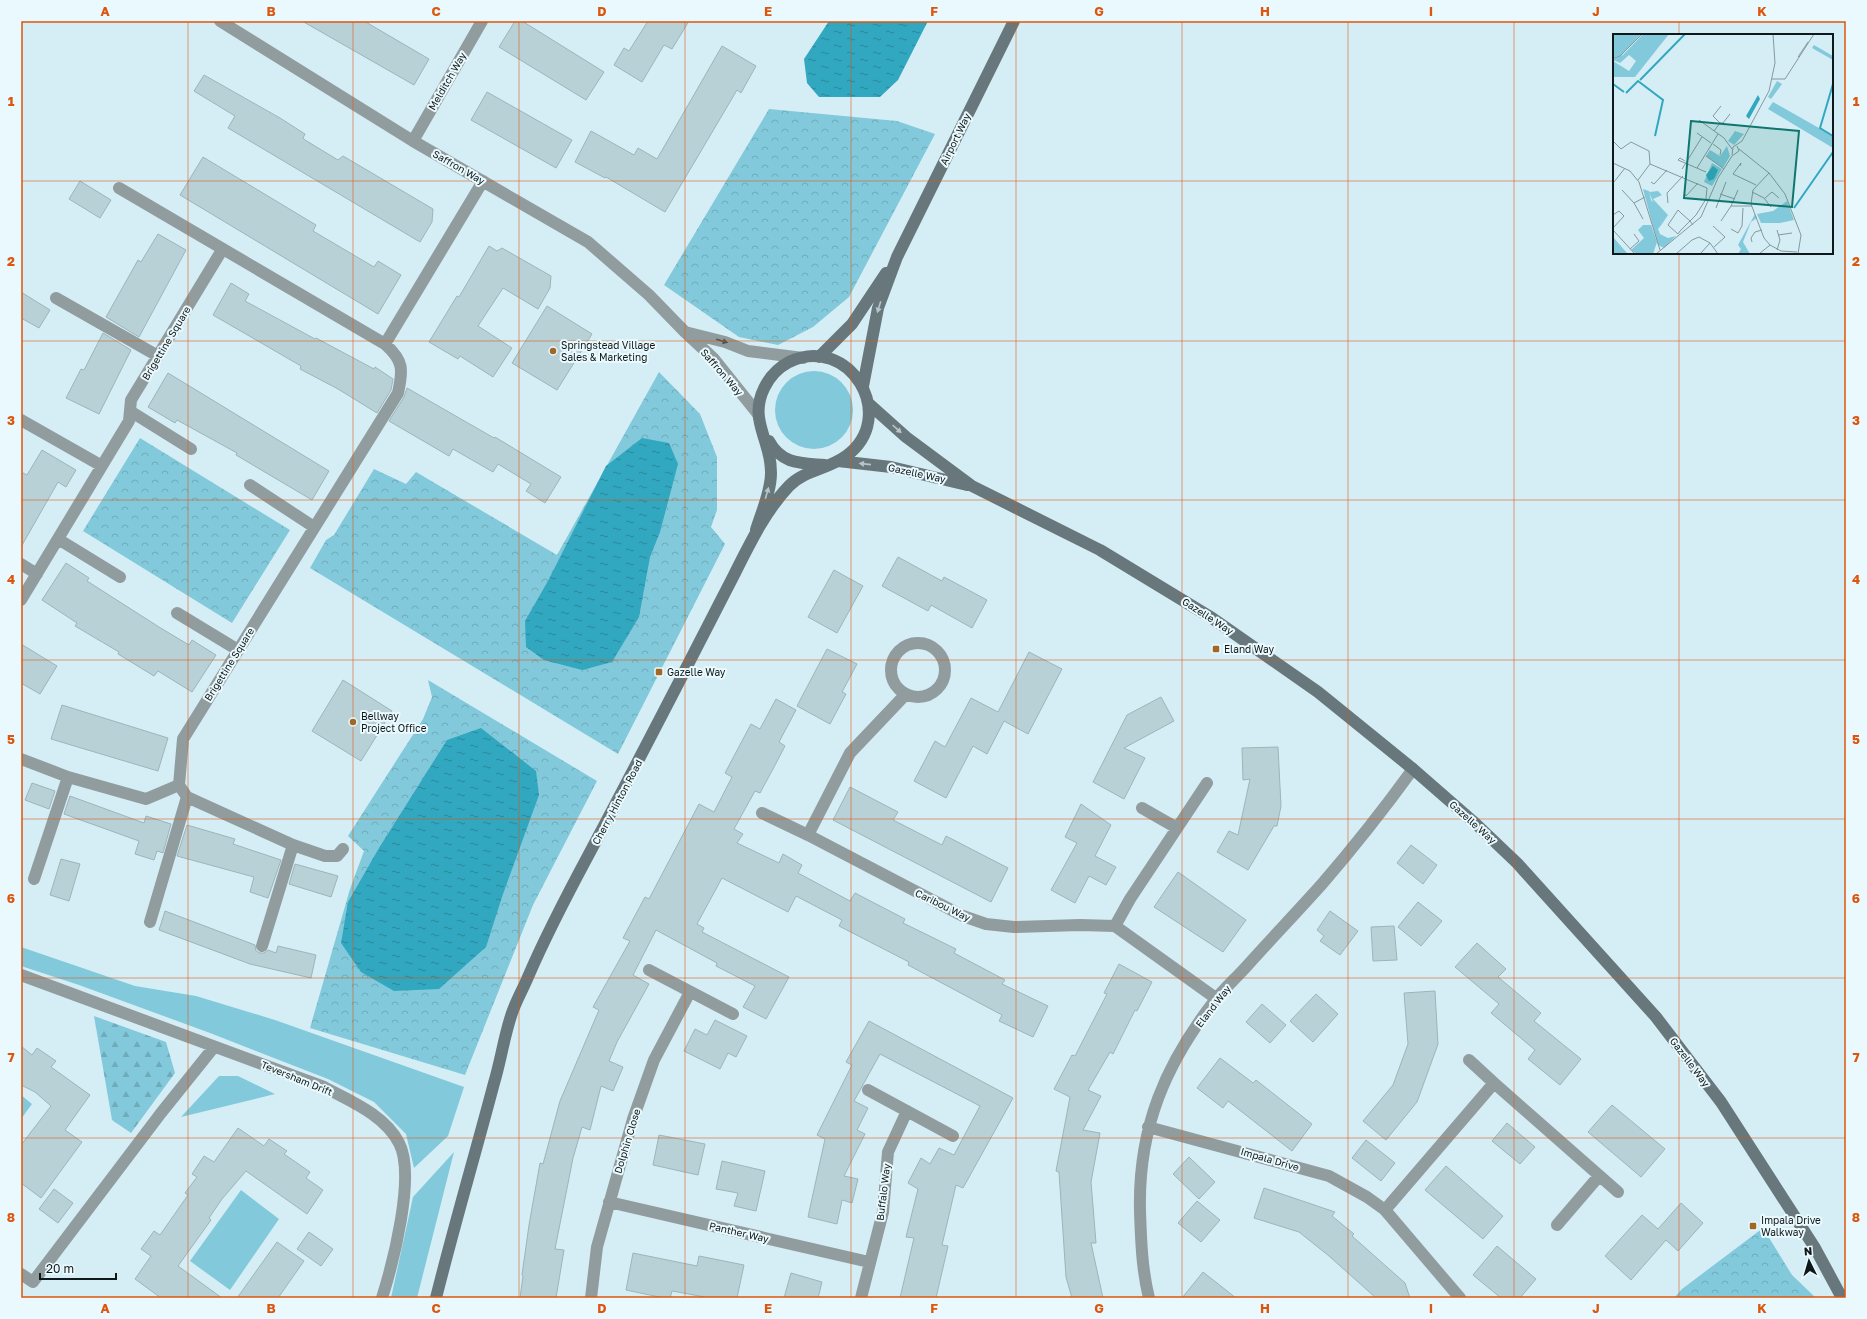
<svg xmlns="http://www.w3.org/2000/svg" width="1867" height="1319" font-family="'Golos Text',sans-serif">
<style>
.grass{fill:#82c9db}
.forest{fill:url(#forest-firs)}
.park{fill:url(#park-crowns)}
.water{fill:url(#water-ripples)}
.building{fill:#b8d1d7;stroke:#9cb4ba}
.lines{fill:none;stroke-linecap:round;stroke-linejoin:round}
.street{stroke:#919c9f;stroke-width:12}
.secondary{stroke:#68777b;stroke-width:12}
.oneway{fill:#b6c5c9}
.oneway2{fill:#4a5356}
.grid{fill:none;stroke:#dd560d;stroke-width:1;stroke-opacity:0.55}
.poi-dot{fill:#a06725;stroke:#eaf9fd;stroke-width:1.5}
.labels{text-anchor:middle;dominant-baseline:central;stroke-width:4;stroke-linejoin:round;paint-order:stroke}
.street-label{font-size:10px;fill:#0f181a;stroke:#eaf9fd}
.poi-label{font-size:10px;fill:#0f181a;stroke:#eaf9fd;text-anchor:start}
.inset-river{fill:none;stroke:#32a7c0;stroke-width:2}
.inset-road{fill:none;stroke:#86989d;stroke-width:1}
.view{fill:#0f766e;fill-opacity:0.15;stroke:#0f766e;stroke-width:2}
.inset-edge{fill:none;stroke:#0f181a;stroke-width:2}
.neatline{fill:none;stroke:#dd560d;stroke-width:1.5}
.grid-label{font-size:13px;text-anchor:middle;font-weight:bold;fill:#dd560d}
</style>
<defs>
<pattern id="forest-firs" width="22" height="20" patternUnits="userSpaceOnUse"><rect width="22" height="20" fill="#82c9db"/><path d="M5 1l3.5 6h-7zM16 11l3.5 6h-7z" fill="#6facbb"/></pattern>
<pattern id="park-crowns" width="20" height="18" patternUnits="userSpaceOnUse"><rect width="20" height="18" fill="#82c9db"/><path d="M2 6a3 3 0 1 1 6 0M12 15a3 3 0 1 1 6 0" fill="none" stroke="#6facbb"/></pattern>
<pattern id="water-ripples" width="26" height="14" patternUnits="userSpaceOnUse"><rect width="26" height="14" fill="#32a7c0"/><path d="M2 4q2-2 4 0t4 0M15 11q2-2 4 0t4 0" fill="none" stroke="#29879b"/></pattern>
</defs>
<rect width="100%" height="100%" fill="#d5eef5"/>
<path class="grass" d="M775 410a39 39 0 1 1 78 0a39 39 0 1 1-78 0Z
M21,947L135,986L196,996L275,1020L464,1087L448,1136L414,1168L406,1134L374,1102L328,1079L210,1033L79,985L21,966Z
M219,1076H238L275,1094L181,1117Z
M21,1095L32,1104L21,1119Z
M454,1152L417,1298H391L413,1197Z
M241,1190L279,1219L230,1290L190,1261Z"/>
<path class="forest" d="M94,1016L166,1042L175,1073L131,1133L112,1120Z"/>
<path class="park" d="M769,109L897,121L935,134L849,297L813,327L778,345L739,337L664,285Z
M659,372L700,414L717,457V510L711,527L725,544L618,754L310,568L326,540L334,535L374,469L406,484L416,472L557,555Z
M140,438L290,530L232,623L83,531Z
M428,680L597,781L533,905L465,1075L310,1028L350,889L364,851L348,836L423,719L432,697Z
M1763,1228L1792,1275L1816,1298H1674L1682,1289Z"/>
<path class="water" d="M829,21H928L898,80L880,97H819L807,83L804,59Z
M642,438L669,443L678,464L660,532L650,557L639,617L612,662L582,670L544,660L526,647L525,621L548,581L606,466Z
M481,728L536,771L539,795L503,894L486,947L439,989L394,991L361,972L341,943L348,902L379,848L447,740Z"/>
<path class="building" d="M302,21H364L429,59L414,85Z
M515,21H522L604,72L586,100L499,47Z
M648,21H689L672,49L664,45L642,82L614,65L624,48L629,51Z
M722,46L756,66L741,93L737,90L665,212L606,177L605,178L575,162L591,131L634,155L638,148L657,159Z
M204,75L280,118L305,134L303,138L305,140L338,160L343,156L433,209L432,222L420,242L228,128L235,116L194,91Z
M487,92L572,140L556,168L471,120Z
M203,157L316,225L313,231L374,267L378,261L401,275L378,314L180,195Z
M80,181L111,200L100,218L69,199Z
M158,234L186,250L139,337L106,317L138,260L141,262Z
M489,246L497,251L502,248L551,276L550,288L538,309L503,288L478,326L512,348L493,377L460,356L458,359L429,342L457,296L459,297Z
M231,283L249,294L245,301L315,339L316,338L374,369L375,367L393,379L391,390L377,413L338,389L300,369L301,366L213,315Z
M21,292L50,310L39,328L21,318Z
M547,306L592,334L557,390L512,363Z
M103,333L131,350L99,414L66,398L81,369L84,370Z
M168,373L329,471L312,500L236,455L237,453L177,420L175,423L148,407Z
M407,388L494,438L495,437L561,477L545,503L526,491L531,484L498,464L493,472L453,449L449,456L389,421L404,397Z
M42,450L76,470L66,487L58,482L21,547V472L27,475Z
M898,557L942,581L944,577L987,600L972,628L931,605L928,611L882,586Z
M66,563L89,578L87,581L159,627L189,645L192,640L216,655L192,692L158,671L154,676L118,654L119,652L75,626L77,623L42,600Z
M834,570L863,586L837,633L808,617Z
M21,644L57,666L40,694L21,683Z
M827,649L857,664L842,692L846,694L830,724L797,706Z
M1029,652L1062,669L1028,734L1004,721L987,754L973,746L946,798L914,781L935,741L945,747L971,698L998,712Z
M343,680L392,711L361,761L312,731Z
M1161,697L1174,721L1124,748L1145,758L1124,799L1093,782L1127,715Z
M776,699L796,710L779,742L785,746L773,769L760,793L755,791L734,829L743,834L737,843L779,863L783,854L802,865L798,873L850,901L855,893L905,919L903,923L956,949L954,953L1005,980L1002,984L1048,1006L1033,1037L999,1021L1002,1015L908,965L909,962L839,926L842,920L796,896L788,912L722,878L697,924L704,928L702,932L789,977L766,1019L743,1007L755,986L716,966L717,963L656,930L633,975L649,984L617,1042L609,1061L623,1067L613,1091L601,1086L590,1130L582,1127L573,1158L555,1249L564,1250L556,1298H520L523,1276L522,1275L529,1225L540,1163L543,1164L560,1101L599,1010L593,1007L630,941L623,938L645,897L649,899L699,804L714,812L732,777L725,773L751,724L760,729Z
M62,705L168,738L158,771L51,739Z
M1278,747L1281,806L1277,826H1274L1248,870L1217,852L1229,831L1238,835L1250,779L1243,780L1242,748Z
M32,783L55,791L49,809L25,800Z
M850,787L898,812L893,820L942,845L946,836L1008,868L991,902L833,820Z
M70,796L144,823L146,816L171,824L163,853L157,851L154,860L135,854L139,841L64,814Z
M1081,804L1111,825L1095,856L1116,867L1106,885L1089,876L1075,903L1051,890L1077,843L1065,837Z
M187,825L235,839L233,844L281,860L268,898L250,892L254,877L177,856Z
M1411,845L1437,865L1423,884L1397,863Z
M61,859L80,864L69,901L50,895Z
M295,864L338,876L331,897L289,884Z
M1178,872L1246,920L1223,952L1154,907Z
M1418,902L1442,921L1421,946L1398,927Z
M165,911L255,945L256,951L260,953H264L268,950L276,953L278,946L316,955L311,978L250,964L159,930Z
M1330,911L1358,931L1340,955L1320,941L1324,936L1317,930Z
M1394,926L1397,960L1373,961L1371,927Z
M1477,943L1506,969L1498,977L1541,1013L1534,1021L1581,1059L1560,1085L1528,1059L1535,1050L1491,1013L1499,1004L1455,967Z
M1119,964L1152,982L1137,1011L1135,1010L1113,1054L1110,1052L1088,1090L1101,1096L1083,1130L1100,1133L1091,1182L1096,1243H1091L1103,1298H1072L1066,1277L1059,1172L1056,1171L1070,1097L1054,1089L1072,1055L1075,1056L1107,994L1104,993Z
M1435,991L1438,1044L1417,1102L1386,1140L1363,1121L1393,1085L1408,1044L1404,993Z
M1316,994L1338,1014L1313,1042L1290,1021Z
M1262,1004L1286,1025L1270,1043L1246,1022Z
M715,1020L747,1036L736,1057L728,1053L720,1069L684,1051L695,1029L707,1035Z
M869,1021L1013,1098L963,1188L956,1185L942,1245L948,1246L936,1298H900L914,1238L906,1237L918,1189L908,1183L921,1158L930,1164L939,1148L954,1155L980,1106L880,1054L854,1101L868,1108L857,1130L865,1134L844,1176L858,1179L852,1203L842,1200L837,1224L808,1217L825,1139L817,1135L852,1065L846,1062Z
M21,1046L32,1055L37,1048L56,1061L51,1067L90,1095L65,1130L82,1142L41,1198L21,1183V1145L51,1106L35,1092L21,1085Z
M1220,1058L1253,1083L1256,1080L1312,1124L1292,1151L1228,1101L1223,1108L1197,1088Z
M1612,1105L1665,1149L1641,1177L1588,1132Z
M1507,1123L1535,1147L1520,1164L1492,1141Z
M238,1128L264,1146L269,1139L287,1151L284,1154L310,1172L306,1178L323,1190L307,1214L246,1171L222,1199L209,1218L211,1220L178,1266L222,1298H161L135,1279L151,1256L141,1249L154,1231L160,1235L188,1195L185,1193L197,1177L192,1174L204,1156L214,1162Z
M659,1135L705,1144L698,1175L653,1165Z
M1366,1140L1395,1163L1381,1181L1352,1158Z
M1189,1157L1215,1182L1199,1199L1173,1174Z
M722,1161L765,1171L756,1211L734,1206L738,1193L716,1189Z
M1446,1166L1503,1216L1483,1239L1425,1190Z
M1264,1188L1335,1212L1332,1216L1354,1234L1352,1236L1405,1283L1410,1298H1376L1329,1256L1299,1232L1254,1218Z
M54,1189L73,1203L58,1223L39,1209Z
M1197,1201L1220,1220L1201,1242L1178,1223Z
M1681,1203L1703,1223L1678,1251L1666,1240L1631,1280L1605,1256L1642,1215L1658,1229Z
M309,1232L333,1249L321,1266L297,1249Z
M277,1242L304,1261L278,1298H237Z
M1497,1246L1536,1279L1520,1298H1501L1473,1275Z
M633,1253L697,1266L699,1256L744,1265L737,1298H710L672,1291L670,1298H664L626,1290Z
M1203,1272L1236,1298H1182Z
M791,1273L822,1282L818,1298H784Z"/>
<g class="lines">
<path class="street" d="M220,21L413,141L588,242L649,295L684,331L714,359L758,414
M413,141L482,21
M119,188L385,344C404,361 403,370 398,393L183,739L179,785L187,797L293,845L325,856H337L343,849
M56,298L158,356
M685,332L725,342L748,351L803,358
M385,344L483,181
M130,411L191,449
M21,420L102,466
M250,485L314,527
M58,539L120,577
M21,564L37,574
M21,600L129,421L131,400L222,250
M177,613L238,650
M891 670a27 27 0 1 1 54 0a27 27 0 1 1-54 0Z
M906,694L850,753L808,835L963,916L986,924L1014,927L1080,925L1115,926L1217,999
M21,759L68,777L146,799L179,785
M1142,808L1177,828
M762,813L808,835
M34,879L68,777
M150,922L187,797
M1115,926L1130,899L1207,783
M262,946L293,845
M649,970L733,1014
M21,975L324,1087C350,1101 385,1115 399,1143C416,1175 393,1263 382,1298
M1469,1060L1494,1083
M868,1090L953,1136
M1148,1127L1329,1176L1367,1197L1385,1210L1460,1298
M609,1202L869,1262
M1385,1210L1494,1083L1618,1192
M1557,1225L1599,1176
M21,1274L33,1282L161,1113L214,1047
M591,1298L597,1247L633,1119L654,1060L690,992
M861,1298L883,1212L888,1152L907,1111
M1149,1298C1142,1270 1141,1241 1140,1211C1138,1128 1165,1064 1216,999C1225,988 1236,978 1246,967C1271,939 1297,912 1322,884C1354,847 1384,809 1413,769"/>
<path class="secondary" d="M819,357L852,324L886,273
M863,386L878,308L897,257L1014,21
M868,403L906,437L972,486L1100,550L1212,618L1318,692L1413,769L1476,824L1517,863L1656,1017L1721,1102L1815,1248L1842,1298
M769,441C782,465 802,463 825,465
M838,461L891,467L967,485
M436,1298C454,1226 475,1155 494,1083C501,1060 504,1036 512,1013C516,1001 523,989 528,977C546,935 567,895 589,854C620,796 650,738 680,680C698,645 716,610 734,575C749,545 766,510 789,486C804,470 829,469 846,456C900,417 849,333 789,362C768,373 754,399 760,423C764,442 771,452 771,473C771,492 761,513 756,530"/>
</g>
<defs><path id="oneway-solid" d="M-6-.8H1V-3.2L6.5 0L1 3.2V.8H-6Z"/></defs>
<g class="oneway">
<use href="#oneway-solid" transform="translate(879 307) rotate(107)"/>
<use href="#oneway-solid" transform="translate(897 429) rotate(42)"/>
<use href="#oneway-solid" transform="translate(865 464) rotate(-174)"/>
<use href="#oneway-solid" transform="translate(767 493) rotate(-74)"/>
</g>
<use class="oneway2" href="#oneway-solid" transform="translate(722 341) rotate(16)"/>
<path class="grid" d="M188,21V1298M353,21V1298M519,21V1298M685,21V1298M851,21V1298M1016,21V1298M1182,21V1298M1348,21V1298M1514,21V1298M1679,21V35M21,181H1614M1832,181H1846M1679,253V1298M21,341H1846M21,500H1846M21,660H1846M21,819H1846M21,978H1846M21,1138H1846"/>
<g class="poi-dot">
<circle cx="553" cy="351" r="4"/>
<rect x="1212" y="645" width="8" height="8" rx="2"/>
<rect x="655" y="668" width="8" height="8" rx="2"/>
<circle cx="353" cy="722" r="4"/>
<rect x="1749" y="1222" width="8" height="8" rx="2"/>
</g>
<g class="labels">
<g class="street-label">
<text transform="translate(447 81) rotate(-60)">Melditch Way</text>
<text transform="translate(955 139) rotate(-64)">Airport Way</text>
<text transform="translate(459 167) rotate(30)">Saffron Way</text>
<text transform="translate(166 343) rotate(-59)">Brigettine Square</text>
<text transform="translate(722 372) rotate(49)">Saffron Way</text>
<text transform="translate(917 473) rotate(12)">Gazelle Way</text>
<text transform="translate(1208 616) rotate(33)">Gazelle Way</text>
<text transform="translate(229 664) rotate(-58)">Brigettine Square</text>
<text transform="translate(617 802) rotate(-62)">Cherry Hinton Road</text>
<text transform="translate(1473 822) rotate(42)">Gazelle Way</text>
<text transform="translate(943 905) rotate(26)">Caribou Way</text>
<text transform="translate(1213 1006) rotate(-52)">Eland Way</text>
<text transform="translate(1690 1062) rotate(53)">Gazelle Way</text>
<text transform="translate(297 1078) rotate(22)">Teversham Drift</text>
<text transform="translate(627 1141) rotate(-73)">Dolphin Close</text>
<text transform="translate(1270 1159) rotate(16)">Impala Drive</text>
<text transform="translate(883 1192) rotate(-83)">Buffalo Way</text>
<text transform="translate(739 1232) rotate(13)">Panther Way</text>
</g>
<g class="poi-label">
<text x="561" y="345">Springstead Village<tspan x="561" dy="12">Sales &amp; Marketing</tspan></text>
<text x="1224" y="649">Eland Way</text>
<text x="667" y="672">Gazelle Way</text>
<text x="361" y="716">Bellway<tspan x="361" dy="12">Project Office</tspan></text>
<text x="1761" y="1220">Impala Drive<tspan x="1761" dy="12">Walkway</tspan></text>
</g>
</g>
<g transform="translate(1613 34)">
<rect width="220" height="220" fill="#d5eef5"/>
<path d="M0,0H28L8,22L0,25ZM30,0H56L22,43H0V27L16,37L23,27L16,21L7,29L0,26L10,21ZM45,157L49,161L40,165L55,181L49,190L36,158Z" fill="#82c9db"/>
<path d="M201,11L220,22V26L199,14ZM164,47L169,50L158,65L155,63ZM160,68L220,102V114L155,75ZM30,155L36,157L38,166L49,177V182L47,184L49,190L45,195L47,200L55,204L63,202L51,214L45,211Z" fill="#82c9db"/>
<path d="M30,191H38L44,208L40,220H24L18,216L31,204L25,196Z" fill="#82c9db"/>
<path d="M122,97L131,100L121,111L115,107ZM114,112L117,122L110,134L93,122L97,116L107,122ZM99,129L109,135L99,152L91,148ZM174,167L181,186L167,189H148L144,180L160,177ZM142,180L144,184L138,188L130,208L137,220H125L128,215L125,211Z" fill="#82c9db"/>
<path d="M0,203L14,219L15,220H0Z" fill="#82c9db"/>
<path d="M145,61L147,65L136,85L133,82ZM100,132L105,136L101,145L96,147L93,141Z" fill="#32a7c0"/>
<path class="inset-river" d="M27,46L72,0M0,50L11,58M220,50L207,94L220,102M13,59L25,47L50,66L42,102M181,174L220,118"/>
<path class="inset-road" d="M185,23L195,8M0,25L7,22L29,0M159,45H172L201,0M86,86L111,104L119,115M107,89H110L117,80M101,97L107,89L100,82L108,72M84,99L98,109M0,107L8,115L18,108L36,117L37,130L25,146M100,110L108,116L107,121M126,115L156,139L172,160L188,201L185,220M119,121L120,113L129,107L156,57L162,29L160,0M93,122L111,135M72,127L67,124L65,126L93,138M0,129L17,137L26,148L47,216M37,130L94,154L93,165L83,181L67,197L65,200L55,191L65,176L68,179L77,187L80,191M127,132L128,129L120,140L143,151M84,134L105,100M69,135L89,103M156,139L140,156L138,170L151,204L157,211L168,217L184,218M1,148L12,134M38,148L41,150L54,136M9,156L21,169L30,185M139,158L151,164L158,173M72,160L73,162L85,149M107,160L122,165M152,164L159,158L166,164M21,169L32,163M55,169L54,159L70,142M118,172L125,156M103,174L113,148M0,181L6,177L11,182L0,194M108,187L118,172H139M100,192L112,203L101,213M118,195L125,199L129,192L130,174M0,196L22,220M164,196L167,206L164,216M165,201L179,199M139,208L138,204L142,198L149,196M17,215L26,207L21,200M88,219L97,209M43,220L88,183L105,144L119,122L126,117L124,112M63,220L79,206L86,203L97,209L105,220M146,220L157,211"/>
<path class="view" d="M78,87L186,97L179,173L71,164Z"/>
<rect width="220" height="220" class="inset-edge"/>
</g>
<rect width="1867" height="1319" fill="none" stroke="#eaf9fd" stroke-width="44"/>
<g transform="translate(1809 1261) rotate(355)" stroke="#eaf9fd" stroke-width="3" paint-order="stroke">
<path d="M0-3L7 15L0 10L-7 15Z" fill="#0f181a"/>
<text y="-6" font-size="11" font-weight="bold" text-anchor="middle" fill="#0f181a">N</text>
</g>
<path d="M40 1273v6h76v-6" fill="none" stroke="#0f181a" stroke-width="2"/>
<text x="46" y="1273" font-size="12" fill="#0f181a" stroke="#eaf9fd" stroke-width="3" paint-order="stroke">20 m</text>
<rect x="22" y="22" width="1823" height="1275" class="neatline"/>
<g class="grid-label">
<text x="105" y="16">A</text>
<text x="271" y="16">B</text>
<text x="436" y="16">C</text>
<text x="602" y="16">D</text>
<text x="768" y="16">E</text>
<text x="934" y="16">F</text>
<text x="1099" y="16">G</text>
<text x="1265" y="16">H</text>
<text x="1431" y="16">I</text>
<text x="1596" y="16">J</text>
<text x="1762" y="16">K</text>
<text x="11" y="106">1</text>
<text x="1856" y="106">1</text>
<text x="11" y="266">2</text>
<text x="1856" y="266">2</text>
<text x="11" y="425">3</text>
<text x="1856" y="425">3</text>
<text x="11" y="584">4</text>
<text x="1856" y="584">4</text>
<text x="11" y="744">5</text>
<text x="1856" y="744">5</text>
<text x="11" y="903">6</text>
<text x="1856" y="903">6</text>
<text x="11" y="1062">7</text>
<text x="1856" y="1062">7</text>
<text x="11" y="1222">8</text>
<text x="1856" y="1222">8</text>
<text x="105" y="1313">A</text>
<text x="271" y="1313">B</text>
<text x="436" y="1313">C</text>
<text x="602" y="1313">D</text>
<text x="768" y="1313">E</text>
<text x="934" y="1313">F</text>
<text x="1099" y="1313">G</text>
<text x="1265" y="1313">H</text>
<text x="1431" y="1313">I</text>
<text x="1596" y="1313">J</text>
<text x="1762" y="1313">K</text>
</g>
</svg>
